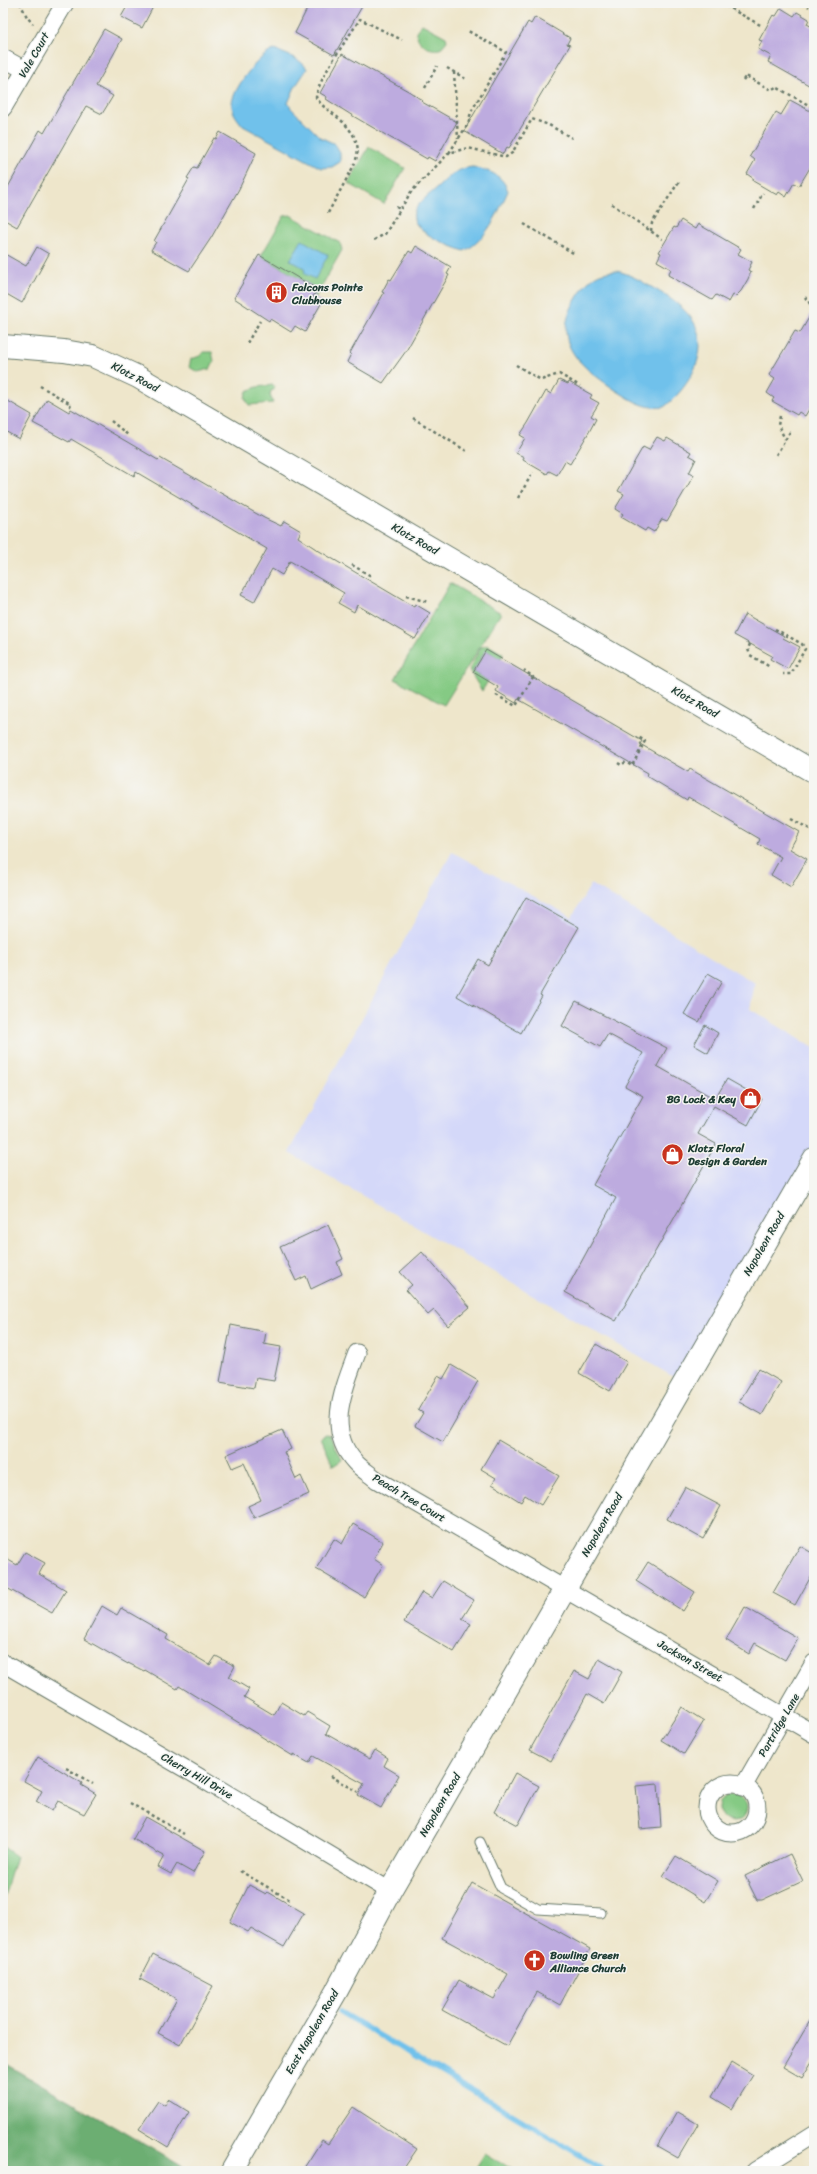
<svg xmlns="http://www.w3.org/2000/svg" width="817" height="2174" font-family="Sriracha,sans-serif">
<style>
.built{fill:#d4d8f9}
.green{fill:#85ca84;stroke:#52845c}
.forest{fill:#6cae72;stroke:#467653}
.water{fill:#6fc1eb;stroke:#477f90}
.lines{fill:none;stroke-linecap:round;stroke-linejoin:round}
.stream{stroke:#6fc1eb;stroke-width:5.5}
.building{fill:#bdabdf}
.lane-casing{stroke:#677869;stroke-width:11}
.street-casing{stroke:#677869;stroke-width:19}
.secondary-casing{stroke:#677869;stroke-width:24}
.path{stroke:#677869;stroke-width:2.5;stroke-dasharray:3 3;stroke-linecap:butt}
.lane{stroke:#fff;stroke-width:9}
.street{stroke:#fff;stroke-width:17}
.secondary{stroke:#fff;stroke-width:22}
.labels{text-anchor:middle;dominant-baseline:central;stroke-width:3;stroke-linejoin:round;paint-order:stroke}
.street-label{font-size:11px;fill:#1f3d34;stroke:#f6f6f2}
.poi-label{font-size:11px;font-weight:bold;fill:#1f3d34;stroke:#f6f6f2;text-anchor:start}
</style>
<rect width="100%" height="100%" fill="#f6f6f2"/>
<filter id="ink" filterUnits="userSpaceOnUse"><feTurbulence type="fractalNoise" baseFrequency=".025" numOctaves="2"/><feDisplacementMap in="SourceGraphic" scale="8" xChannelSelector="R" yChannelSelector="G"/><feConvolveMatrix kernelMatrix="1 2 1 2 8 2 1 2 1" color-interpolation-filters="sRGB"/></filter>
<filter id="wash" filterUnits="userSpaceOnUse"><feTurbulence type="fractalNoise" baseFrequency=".012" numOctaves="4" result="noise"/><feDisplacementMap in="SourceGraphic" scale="16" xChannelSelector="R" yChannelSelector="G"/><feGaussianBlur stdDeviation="0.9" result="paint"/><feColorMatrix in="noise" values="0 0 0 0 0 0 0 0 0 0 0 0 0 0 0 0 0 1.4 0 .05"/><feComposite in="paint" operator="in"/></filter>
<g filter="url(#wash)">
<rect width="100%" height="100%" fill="#eee6cb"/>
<path class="built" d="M452,852L572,917L591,884L755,983L750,1009L814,1048V1159L684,1383L289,1153Z"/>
<path class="green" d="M422,24L446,37L447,41L440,49C428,51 417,44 416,31Z
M369,147L405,168L384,204L348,183Z
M290,215L340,243L342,250L315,298L313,297L317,289L261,256L284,216Z
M203,352H212L214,361L210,369L198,372L189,367L191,359L200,356Z
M273,385L275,389L271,391L270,395L273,403L249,405L245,398L247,391L257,387Z
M450,583L501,613L444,705L395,679Z
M488,645L503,654L501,659L486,650L473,672L488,681L482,691L469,670L481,647Z
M326,1434L330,1435L342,1460L333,1466L321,1437Z
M719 1808a14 14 0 1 1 28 0a14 14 0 1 1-28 0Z
M3,1847L16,1856L3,1900Z
M485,2153L515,2171H474Z"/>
<path class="forest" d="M3,2062L190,2171H3Z"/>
<path class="water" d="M275,50C285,54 302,59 307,69L295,87L288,103L291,108L320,137L335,144L340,152V162L332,167L321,168L243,126C239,121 233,114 232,107C229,93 260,52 275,50Z
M473,167C489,171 502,174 508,191C498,213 486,241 464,251C450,246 405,230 415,210C420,201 430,194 437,188C449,177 456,168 473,167Z
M302,240L328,255L315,279L305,274L304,268L290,260Z
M617,271C630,274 641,281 653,288C669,297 691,311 697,329C708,358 686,390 664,407C645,410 630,399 614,389C576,363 548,340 580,293C590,277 598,272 617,271Z"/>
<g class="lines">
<path class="stream" d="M340,2012L607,2171"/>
</g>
<g id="blocks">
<path class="building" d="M129,3H155L142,28L121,17Z
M310,3H364L334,55L295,33Z
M781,8L794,16L797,12L809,19L807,24L814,28V88L768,62L771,56L758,49L762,41L759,40L773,15L776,16Z
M535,17L570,38L567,44L570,45L509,148L507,147L503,154L464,131L528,22L531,24Z
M104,29L122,39L96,86L113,96L102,114L86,106L17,227L3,219V196L40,130L44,133Z
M342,54L410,92L423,101L422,102L457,122L435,161L428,157L427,159L353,116L326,99L327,97L320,93Z
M790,100L814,113V161L799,186L794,183L786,197L779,192L777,195L753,181L754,179L747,174L755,160L750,156L776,112L781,115Z
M220,132L256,153L239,189L211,238L189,271L151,250L156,242L154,241L189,179L187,178L194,167L197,168L214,138L216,139Z
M681,220L695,229L698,224L741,249L738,254L752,262L748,270L751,272L748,279L741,291L736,296L733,295L729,302L716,295L712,300L668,275L671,269L657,261L661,253L659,252L674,227L676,228Z
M416,246L451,267L447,274L449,275L406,351L383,383L347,362L351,354L350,353L384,293L382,292L389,279L391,280L409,251L412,253Z
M37,247L49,254L22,303L3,292V253L26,266Z
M259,255L317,289L313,297L322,302L305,332L295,326L291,332L270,319L269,321L234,298Z
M814,309V401L805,416L799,412L797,415L772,401L774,398L767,393L775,379L769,375L795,331L800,333Z
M559,380L568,384L569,382L592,395L590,398L599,403L591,416L596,419L589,432L570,464L565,461L557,475L549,471L547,474L523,460L524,457L516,453L525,438L520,435L528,423L546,391L551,394Z
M47,399L69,412L71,409L158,460L160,458L264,518L281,526L284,521L301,531L298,537L316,549L414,607L415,604L430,613L415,639L357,605L354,612L338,603L344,593L290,561L282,575L272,569L254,602L241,595L267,549L136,472L134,476L71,439L69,442L33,423Z
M8,401L32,415L19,439L3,430V409Z
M657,437L665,441L667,438L691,452L689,455L696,459L689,473L694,475L667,521L662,519L654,532L647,528L645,531L621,517L623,514L615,509L624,494L618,491L636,459L643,447L649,450Z
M745,614L784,636L783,638L800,647L788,669L770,659L772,656L734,635Z
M486,650L642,741L640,744L688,772L690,769L799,832L790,849L807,859L791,887L771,875L781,857L758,844L760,839L688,797L687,800L647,776L648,773L518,699L516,703L496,691L498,687L473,672Z
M526,897L579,927L540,995L542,996L521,1033L457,996L478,959L488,965Z
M708,973L722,981L699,1022L684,1014Z
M576,1001L667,1048L657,1066L715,1099L727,1079L762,1099L748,1125L714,1106L698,1134L716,1144L616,1321L565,1292L616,1198L593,1185L643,1096L625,1086L643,1053L608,1034L600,1047L562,1026Z
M705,1025L718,1033L708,1053L694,1045Z
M328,1225L343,1259L337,1262L342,1274L311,1289L306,1276L296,1281L280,1247Z
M422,1252L470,1307L448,1326L434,1310L428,1315L406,1290L412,1285L400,1272Z
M231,1325L266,1332L264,1344L281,1347L274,1381L256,1378L254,1388L220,1382Z
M596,1344L627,1362L610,1391L579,1373Z
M451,1365L478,1381L443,1442L415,1426L423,1413L418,1410L438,1376L443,1379Z
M759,1369L781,1382L762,1415L739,1402Z
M282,1430L291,1449L284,1452L296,1479L301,1476L309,1494L254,1518L248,1506L261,1500L244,1463L232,1468L226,1455Z
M498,1440L559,1476L541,1505L525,1495L521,1502L492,1484L496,1478L481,1469Z
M685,1487L721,1506L703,1539L667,1519Z
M353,1524L383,1542L374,1559L383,1565L364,1597L316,1569L334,1539L342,1544Z
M800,1546L814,1554V1571L795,1605L773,1593Z
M25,1552L45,1563L39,1574L66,1590L52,1613L3,1586V1557L17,1565Z
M648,1562L695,1592L683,1611L636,1581Z
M443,1581L474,1600L462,1619L471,1624L454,1652L404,1622L422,1592L432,1598Z
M102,1606L117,1615L121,1608L168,1635L166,1639L210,1665L216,1656L235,1666L229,1677L249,1689L244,1697L274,1715L281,1702L304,1716L307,1712L330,1726L326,1734L370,1759L375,1750L388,1758L384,1766L399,1775L381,1808L358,1795L364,1784L313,1756L309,1763L293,1754V1756L179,1686L177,1689L145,1670L144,1671L128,1663V1664L84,1639Z
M745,1607L798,1638L785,1660L755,1643L749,1654L726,1640Z
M599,1659L622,1672L604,1704L587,1694L551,1761L530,1750L574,1671L589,1679Z
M682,1707L704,1721L684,1754L661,1740Z
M38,1757L82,1783L81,1785L96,1794L84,1814L58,1801L52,1811L36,1802L42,1791L24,1781Z
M515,1773L539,1786L518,1825L494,1812Z
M658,1784L661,1827L640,1829L636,1786Z
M145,1817L205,1851L193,1873L177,1864L171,1874L158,1867L164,1856L133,1839Z
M790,1854L803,1881L762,1900H757L745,1876Z
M676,1856L718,1881L705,1902L663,1876Z
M472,1883L590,1949L560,2005L537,1992L507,2046L442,2010L459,1980L494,1999L508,1974L442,1938Z
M249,1885L266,1894L268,1892L304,1913L284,1947L251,1928L248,1932L230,1922Z
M153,1954L213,1986L180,2045L158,2033L177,1999L140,1979Z
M814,2014V2058L802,2078L783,2067Z
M732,2062L753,2075L732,2109L712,2097Z
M168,2099L189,2112L168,2147L139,2129L158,2101L165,2105Z
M353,2107L417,2149L402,2171H302L322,2140L328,2144Z
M677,2112L698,2124L678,2158L657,2146Z"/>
</g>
</g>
<g filter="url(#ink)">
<use href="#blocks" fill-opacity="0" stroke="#677869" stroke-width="1"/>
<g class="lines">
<defs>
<path id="lane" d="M480,1842L501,1888L538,1909L601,1913"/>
<path id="street" d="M3,58L25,70
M3,108L65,3
M357,1353C344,1388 325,1430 355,1462C361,1469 370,1474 377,1480L814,1734
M3,1663L189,1771L390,1891
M707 1808a25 25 0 1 1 50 0a25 25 0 1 1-50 0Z
M743,1787L814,1663
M755,2171L814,2134"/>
<path id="secondary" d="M3,346L64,351L93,356L138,377L814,772
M232,2171L336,1992L390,1891L814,1159"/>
</defs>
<use href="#lane" class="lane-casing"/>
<use href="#street" class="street-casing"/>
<use href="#secondary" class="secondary-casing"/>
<path class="path" d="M20,3L27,17L33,24
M803,3L809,7
M726,6L762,26
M447,68L466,79
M454,72L458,139
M743,80L746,76L771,90L776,87L814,108
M425,88L437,66
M449,153L468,124L471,112L506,52L468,31
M612,204L662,239
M396,207L400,209
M754,209L763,193
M328,213C334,202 340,191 346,180C360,156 364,144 343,122C334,113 323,109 316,97C319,77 348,38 360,19L402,40
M524,224L575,254
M651,231L652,223L680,180
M374,240L385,234L411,192L449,153L468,148L506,157L512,153L532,119L549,125L572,138
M805,297L814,309
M247,343L260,321
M516,365L541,380L559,374L580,386
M40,386L71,404L69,408
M780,416L778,425L785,439
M413,418L468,452
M111,421L128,435
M776,455L790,432
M518,498L533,472
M352,565L371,576
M406,596L428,602
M775,629L802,644L805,649L791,674H783
M750,644L748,649L750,655L770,667
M496,695L516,706L533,677L524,670
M618,763L621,765L626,762L632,766L645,741L638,737
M791,819L810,829
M66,1768L93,1784
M331,1776L358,1792
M130,1803L184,1834
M240,1871L290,1900
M804,2171L814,2165"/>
<use href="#lane" class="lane"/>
<use href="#street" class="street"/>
<use href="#secondary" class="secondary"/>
</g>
</g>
<defs>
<symbol id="building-disc" viewBox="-11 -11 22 22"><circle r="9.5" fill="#c8321e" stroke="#f6f6f2"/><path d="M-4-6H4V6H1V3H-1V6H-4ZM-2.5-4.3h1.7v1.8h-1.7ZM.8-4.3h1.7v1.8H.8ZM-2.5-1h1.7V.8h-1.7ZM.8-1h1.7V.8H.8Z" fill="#fff"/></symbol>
<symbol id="shop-disc" viewBox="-11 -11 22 22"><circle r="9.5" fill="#c8321e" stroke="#f6f6f2"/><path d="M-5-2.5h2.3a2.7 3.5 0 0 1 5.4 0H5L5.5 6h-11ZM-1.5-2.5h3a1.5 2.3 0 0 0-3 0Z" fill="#fff"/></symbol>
<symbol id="church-disc" viewBox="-11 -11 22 22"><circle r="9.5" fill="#c8321e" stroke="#f6f6f2"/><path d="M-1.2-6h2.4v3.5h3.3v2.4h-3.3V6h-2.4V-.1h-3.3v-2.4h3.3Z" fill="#fff"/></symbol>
</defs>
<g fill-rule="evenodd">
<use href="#building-disc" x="264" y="280" width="25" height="25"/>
<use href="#shop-disc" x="738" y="1086" width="25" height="25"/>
<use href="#shop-disc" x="660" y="1142" width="25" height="25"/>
<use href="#church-disc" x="522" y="1948" width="25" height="25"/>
</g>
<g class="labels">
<g class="street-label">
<text transform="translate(34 55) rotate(-60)">Vale Court</text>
<text transform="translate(135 377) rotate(28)">Klotz Road</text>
<text transform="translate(415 539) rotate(30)">Klotz Road</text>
<text transform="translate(695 702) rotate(30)">Klotz Road</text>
<text transform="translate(764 1244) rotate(-60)">Napoleon Road</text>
<text transform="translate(409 1498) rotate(31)">Peach Tree Court</text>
<text transform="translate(602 1525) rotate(-60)">Napoleon Road</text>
<text transform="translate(690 1661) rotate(30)">Jackson Street</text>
<text transform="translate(779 1725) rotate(-60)">Partridge Lane</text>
<text transform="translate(197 1776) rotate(30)">Cherry Hill Drive</text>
<text transform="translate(440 1805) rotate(-60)">Napoleon Road</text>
<text transform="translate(312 2032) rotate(-60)">East Napoleon Road</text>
</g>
<g class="poi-label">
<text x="292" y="287">Falcons Pointe<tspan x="292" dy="13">Clubhouse</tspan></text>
<text x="736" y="1099" text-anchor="end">BG Lock &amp; Key</text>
<text x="688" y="1148">Klotz Floral<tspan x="688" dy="13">Design &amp; Garden</tspan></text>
<text x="550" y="1955">Bowling Green<tspan x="550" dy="13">Alliance Church</tspan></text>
</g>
</g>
<rect width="817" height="2174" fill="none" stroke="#f6f6f2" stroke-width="16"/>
</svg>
